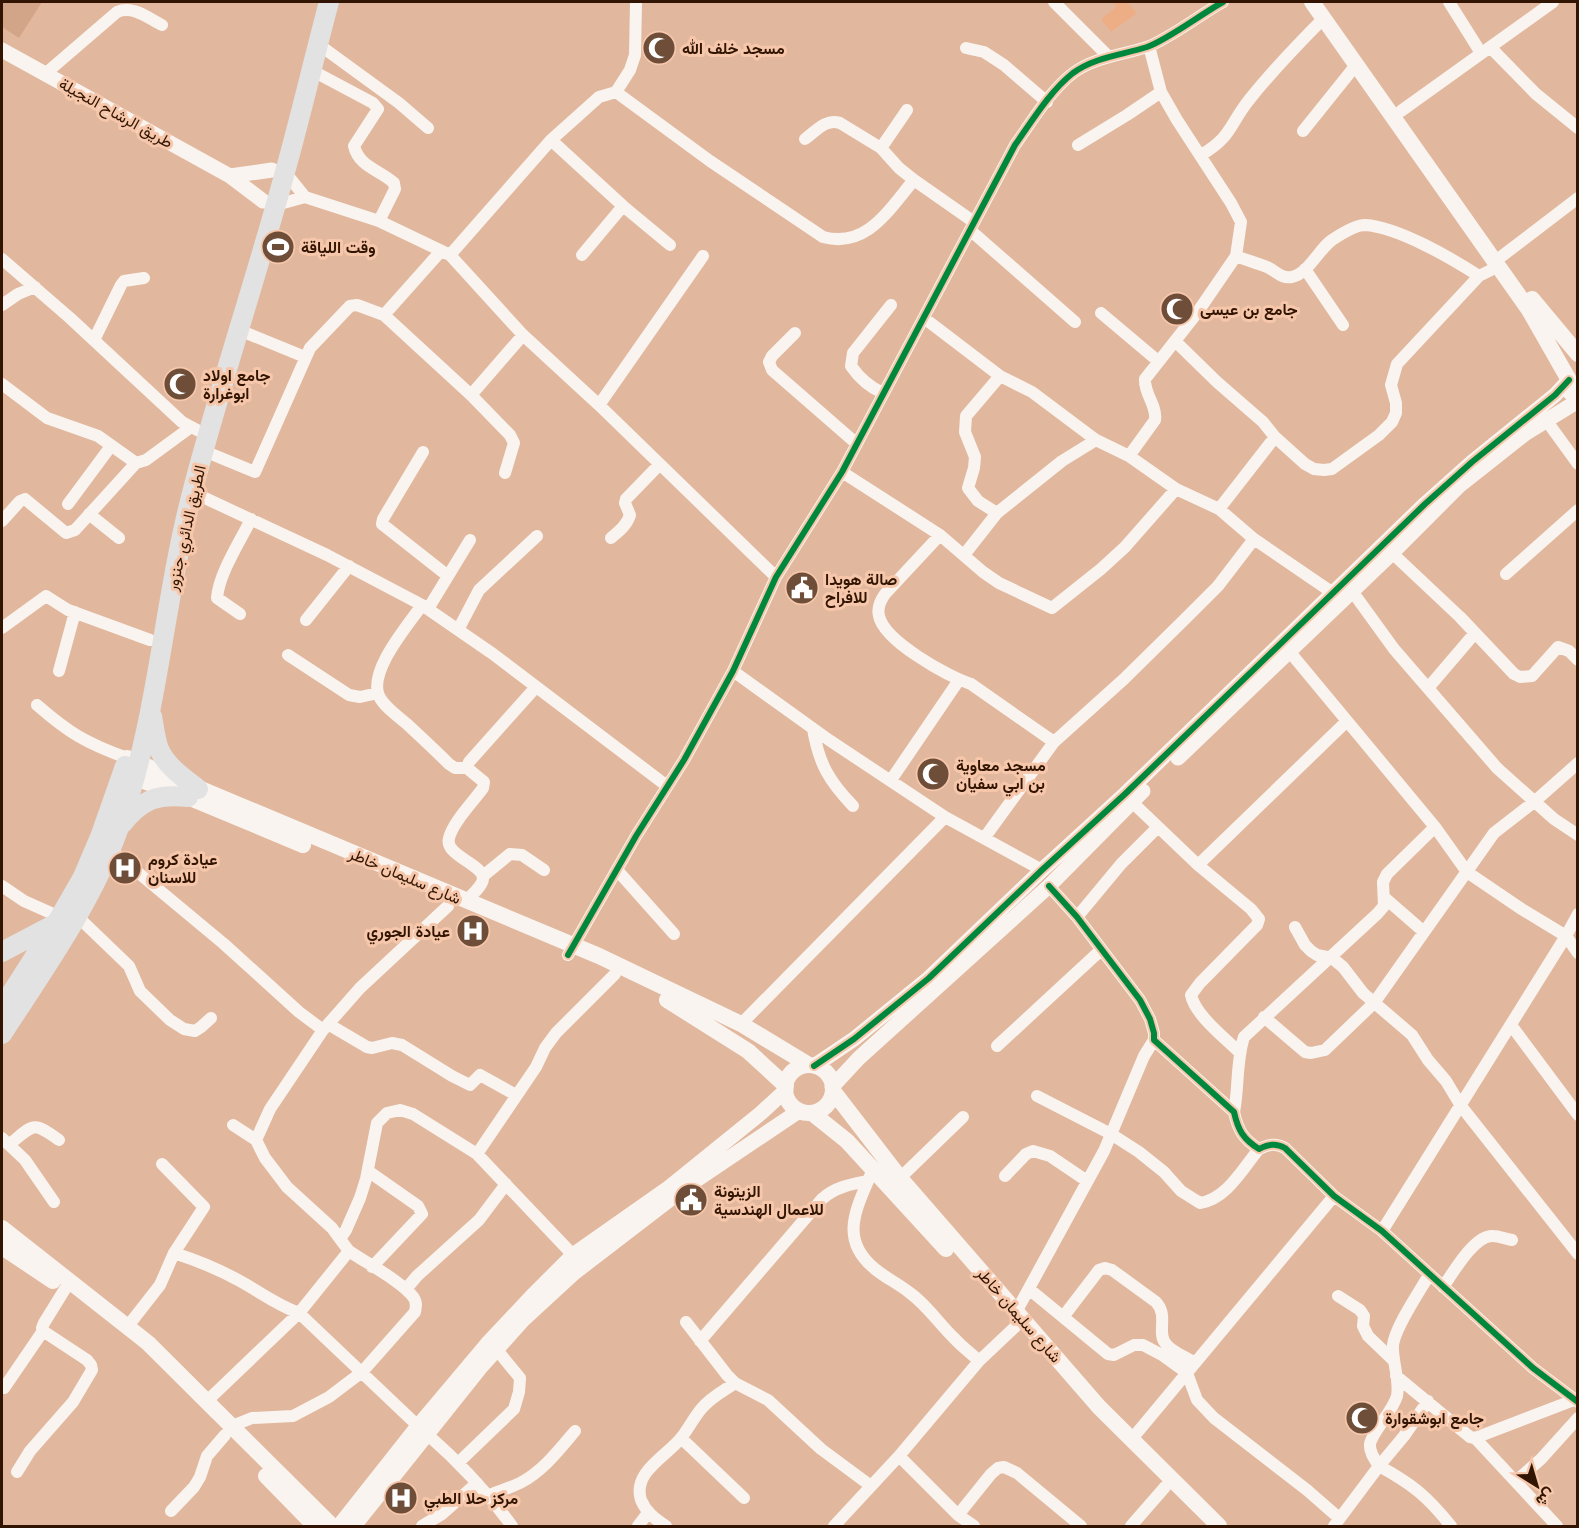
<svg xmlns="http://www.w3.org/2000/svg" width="1579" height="1528" font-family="Montserrat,Vazirmatn,sans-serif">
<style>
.built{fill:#eeae85}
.green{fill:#d3a588}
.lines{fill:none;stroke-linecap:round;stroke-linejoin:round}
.minor{stroke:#faf4f0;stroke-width:12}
.tertiary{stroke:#faf4f0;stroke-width:15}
.secondary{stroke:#faf4f0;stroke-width:16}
.primary{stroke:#e2e2e2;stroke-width:20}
.cycleway-casing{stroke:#f6c7aa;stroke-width:10}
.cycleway{stroke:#00873e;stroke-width:6}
.labels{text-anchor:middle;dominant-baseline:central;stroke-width:6;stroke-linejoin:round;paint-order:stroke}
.poi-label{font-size:16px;font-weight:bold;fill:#311502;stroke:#f6c7aa;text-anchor:start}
.street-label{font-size:16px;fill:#311502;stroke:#f6c7aa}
</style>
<rect width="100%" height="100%" fill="#e1b89e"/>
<path class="built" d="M1113,2H1127L1137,13L1111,32L1101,19L1116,7Z"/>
<path class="green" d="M2,2H42L19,38L2,27Z"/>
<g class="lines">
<path class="minor" d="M1054,2L1109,57
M1449,2L1481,53
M318,44L399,103L428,128
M1490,47L1536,94L1578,128
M966,48L984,52L1004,65L1047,102
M311,70L373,103L378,109L354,146C359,167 380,170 394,183L395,189L379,221
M45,74L117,12C133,5 148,18 162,25
M616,92L630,70L635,55L636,2
M1401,111L1553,2
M1303,131L1356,65
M805,139C816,131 826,118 840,123L881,148L899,168L914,180L974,222
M551,140L623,206L670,245
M1078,145L1127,115L1161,92
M881,148L907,110
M1201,155C1232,137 1229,125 1249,100C1272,71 1298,44 1324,18
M285,172L305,197
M276,205L305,197L379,221L450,255L523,335L599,405L776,577
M970,230L1075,322
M450,255L551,140L599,97L616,92L710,161L823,237C867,249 889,209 914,180
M582,255L623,206
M1236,256C1246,260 1257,263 1267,267C1276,271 1281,279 1292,277C1309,273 1318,250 1332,240C1341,234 1355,225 1365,225C1398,227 1451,258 1479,276
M1502,256L1578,198
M2,259L70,318L182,422L199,431
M1305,269L1343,325
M2,305L18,294L35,287
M1101,313L1158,361
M384,315L441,251
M924,318L1000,376L1032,392L1096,440L1129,456L1176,489L1219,509L1254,539L1333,593
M239,330L305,357
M795,333L772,356L769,362L772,370L857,444
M94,340L121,285L124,281L144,278
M1175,341L1217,382L1263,422L1275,437L1305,464L1314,469L1324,470L1332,469L1379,435L1392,422L1396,413V403L1391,385L1397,364L1479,276L1497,267
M2,384L47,418L98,436L136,463
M883,393C869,387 860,379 851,366L853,353L891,305
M471,395L523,335
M599,405L703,256
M1546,420L1578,464
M204,451L255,472L310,348L350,306L357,305L384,315L471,395L510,435L514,443L505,473
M423,452L383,519L382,524L448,576
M1129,456L1155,420C1157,405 1144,394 1145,379L1197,313L1236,256L1241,222L1231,203L1177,120L1161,92L1149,46
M842,472L940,535L983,572L999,583L1052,608L1101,569L1125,547L1176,489
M192,492L327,555L422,605L493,654L667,786
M68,504L111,446
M1219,509L1275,437
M997,513L978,501L968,488L974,468L975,457L965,432L966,416L1000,376
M89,514L119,538
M2,521L20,501L25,499L66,533L75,530L136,463L146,460L191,427
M940,535L885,594C880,601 877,608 879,616C884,641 947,676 971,684L1054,742
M611,538C619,531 627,525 630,515L625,503L626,499L659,465
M1392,553L1460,617L1514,674L1520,677L1532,676L1558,647L1569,651L1578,660
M964,555L997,513L1062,461L1096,440
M1506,574L1578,510
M1352,591L1394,649L1497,768L1554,819L1578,835
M422,605C408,625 368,671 379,696C384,707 399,717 408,725C422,738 436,751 449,764L455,768H467L484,782L483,788C473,802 453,822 449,838C444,856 484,864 483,879C482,887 471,895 466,901
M428,609L470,540
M240,614L217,598C219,573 240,542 251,519
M306,620L349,566
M2,628L46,596L68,610L150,640
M458,630L479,590L537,536
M1289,651L1435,827L1467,872L1520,908L1566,936L1578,953
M288,655L349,695L360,697L378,693
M59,671L75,612
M733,671L829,740L945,817L1042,870
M1428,688L1475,633
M37,705C69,733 86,743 127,758
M813,729C819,764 829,781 853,806
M467,768L469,762L536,687
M891,780L959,680
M1132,802L1198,865L1251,909L1259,919L1257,925L1200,983L1191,995C1195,1015 1225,1038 1239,1052
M985,837L1054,742L1124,679L1189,615L1218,586L1254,539
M111,850L224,944L299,1012L323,1030
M1198,865L1347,721
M617,870L674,934
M483,876L510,854L522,855L544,870
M2,886L24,901L60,917
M1049,886L1077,917L1140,1000L1150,1019L1154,1033V1040L1234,1112C1238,1130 1243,1139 1259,1149C1269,1144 1276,1143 1285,1148L1334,1196L1382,1231L1533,1368L1578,1402
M1385,898L1424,932
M77,916L129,966L140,991L170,1020L184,1029L195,1031L201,1027L211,1018
M1077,917L1121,864L1158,827
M1295,927L1305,945L1311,951L1317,955L1332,958L1343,967L1363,993L1412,1035L1428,1060L1446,1081L1461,1106L1578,1254
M568,955L636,836L684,760L733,671L776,577L842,472L1015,145C1032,121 1050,91 1073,73C1095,57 1122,55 1147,47C1169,39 1201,14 1223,2
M1264,1017L1305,1052L1311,1053L1325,1050L1374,1003L1494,833L1534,802L1578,763
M328,1024L367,1047L372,1048L392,1043L402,1045L452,1076L470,1085L480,1075L516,1095
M741,1024L945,817
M1511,1025L1578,1115
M997,1046L1101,950
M1037,1096L1111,1134L1139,1152L1164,1172L1181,1191L1200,1203C1227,1199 1243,1168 1259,1149
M1234,1112C1239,1087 1236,1061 1244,1037L1377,914L1384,906L1383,882L1387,874L1435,827
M233,1125L256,1140L265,1158L287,1187L332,1228L340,1239
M2,1138L25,1160L54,1202
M256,1140L270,1109L323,1030L360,988L448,906
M10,1144C34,1124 33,1121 59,1140
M477,1154L536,1067L545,1048L556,1033L615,974
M162,1164L204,1207L174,1253
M873,1169C858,1206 837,1238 875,1269C886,1278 899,1284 910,1293C927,1305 939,1324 955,1339C962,1347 971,1353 979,1361
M368,1171L418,1206L422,1214L372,1267
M1005,1176L1026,1154L1033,1151L1050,1156L1087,1181
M900,1178L963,1117
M1382,1231L1566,936L1578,914
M1443,1287C1453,1273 1474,1235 1493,1236C1499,1236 1506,1239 1512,1240
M406,1289L417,1276L479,1220L506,1184
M1029,1289L1108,1354L1114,1355L1134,1345H1143L1162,1355L1187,1373L1197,1400L1214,1418L1307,1490L1339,1518
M1338,1296L1360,1310L1364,1316L1363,1326L1368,1336L1393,1360
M1016,1312L1104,1151L1144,1056L1154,1040
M1063,1317L1099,1270L1105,1268L1112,1270L1156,1302C1169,1316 1156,1333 1166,1344C1172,1352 1186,1357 1195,1363
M686,1322L727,1375L735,1383L768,1400L821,1449L871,1486
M128,1326L160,1285L174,1253C196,1260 220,1270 240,1281C260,1292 277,1305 299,1313L418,1426
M700,1341L822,1199C835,1187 852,1184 868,1181
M1396,1376L1470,1437L1475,1438L1557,1526
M4,1388L43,1331
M207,1401L299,1313L349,1251L340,1239L346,1230L360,1198L366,1179L377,1123L387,1113L400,1110L413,1114L477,1154L573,1255
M1428,1401L1404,1436L1379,1466C1412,1484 1427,1496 1451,1526
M232,1426L252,1418L293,1416L329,1397L362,1372L415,1312C416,1306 417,1303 414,1298C403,1282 366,1263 349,1251
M428,1435C460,1463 487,1492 512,1526
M681,1438L744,1498
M1475,1438L1574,1400
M1131,1440L1334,1196
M899,1456L958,1515L974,1526
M459,1462L514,1409L519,1392L520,1378L497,1350
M17,1472L30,1451L73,1402L92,1370L91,1365L87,1360L43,1331L42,1328L44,1323L65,1289
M1516,1481L1541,1459L1578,1418
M489,1495C499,1491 510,1488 520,1483C543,1471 559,1450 575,1431
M171,1511L194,1487L200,1477L207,1456L225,1435
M958,1515L991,1474L998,1468L1004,1467L1017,1473L1081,1526
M422,1526L442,1514L477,1483
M638,1526L648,1513
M666,1526C655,1519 646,1512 641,1500C632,1472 667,1456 681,1438C689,1428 694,1417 702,1408C711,1397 725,1390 735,1383
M834,1526L899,1456L979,1361L1016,1326
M1131,1526L1165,1487
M1334,1526L1379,1466C1375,1460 1369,1452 1370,1444C1372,1432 1393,1411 1397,1396C1400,1380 1392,1361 1393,1345C1395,1327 1420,1291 1429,1275"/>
<path class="tertiary" d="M2,50L230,176L263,201
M230,176L272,170
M1178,758L1392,553L1460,485L1526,433L1578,401
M814,1066L854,1039L929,978L1042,870L1125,794L1425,504L1472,462L1555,395L1569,380
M832,1087L859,1058L1049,886L1143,791
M339,1526L418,1426L487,1344L534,1294L573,1255L667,1189L761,1113L786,1090
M354,1526L480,1368L523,1320L574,1273L686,1187L799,1111"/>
<path class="secondary" d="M1312,2L1529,310L1569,380L1570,392L1578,399
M1532,299L1578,354
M127,758L599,956L741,1024L809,1065
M124,774L188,797L303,845
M667,1000L748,1051L786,1086
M785 1089a24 24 0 1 1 48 0a24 24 0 1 1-48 0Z
M833,1091L900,1178L1099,1407L1219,1526
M812,1113L847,1141L946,1249
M2,1228L148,1343L332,1526
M2,1247L53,1281
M266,1476L315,1526"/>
<path class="primary" d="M152,716C154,726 155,739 159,749C166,766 184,778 198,789
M122,824C142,799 157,794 188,797
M2,952L53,925
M2,1008L60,917L83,877L100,837L125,766
M2,1034C44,969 91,904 118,830C158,722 163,604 192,493C220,385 256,279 285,172C301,115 314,58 329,2"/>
<defs>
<path id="cycleway" d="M1049,886L1077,917L1140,1000L1150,1019L1154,1033V1040L1234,1112C1238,1130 1243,1139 1259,1149C1269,1144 1276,1143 1285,1148L1334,1196L1382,1231L1533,1368L1578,1402
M568,955L636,836L684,760L733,671L776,577L842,472L1015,145C1032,121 1050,91 1073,73C1095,57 1122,55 1147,47C1169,39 1201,14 1223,2
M814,1066L854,1039L929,978L1042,870L1125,794L1425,504L1472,462L1555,395L1569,380"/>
</defs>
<use href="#cycleway" class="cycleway-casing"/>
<use href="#cycleway" class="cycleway"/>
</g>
<defs>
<symbol id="mosque-disc" viewBox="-11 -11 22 22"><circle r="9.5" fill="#6f4e39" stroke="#f6c7aa"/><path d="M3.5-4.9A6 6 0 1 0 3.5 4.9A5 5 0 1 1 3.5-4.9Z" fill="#fff"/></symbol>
<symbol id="stadium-disc" viewBox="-11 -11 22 22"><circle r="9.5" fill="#6f4e39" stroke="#f6c7aa"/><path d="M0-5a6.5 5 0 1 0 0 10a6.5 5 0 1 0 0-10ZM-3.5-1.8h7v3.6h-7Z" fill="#fff"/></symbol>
<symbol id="civic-disc" viewBox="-11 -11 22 22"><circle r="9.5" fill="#6f4e39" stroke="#f6c7aa"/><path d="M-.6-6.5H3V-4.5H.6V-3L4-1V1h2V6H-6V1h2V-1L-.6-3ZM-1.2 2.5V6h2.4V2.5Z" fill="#fff"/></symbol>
<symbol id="hospital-disc" viewBox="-11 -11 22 22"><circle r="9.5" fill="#6f4e39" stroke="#f6c7aa"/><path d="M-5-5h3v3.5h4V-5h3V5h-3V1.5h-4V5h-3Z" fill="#fff"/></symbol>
</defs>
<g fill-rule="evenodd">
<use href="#mosque-disc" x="640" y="29" width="38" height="38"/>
<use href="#stadium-disc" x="259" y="228" width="38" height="38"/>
<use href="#mosque-disc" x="1158" y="290" width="38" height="38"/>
<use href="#mosque-disc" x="161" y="365" width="38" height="38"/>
<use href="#civic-disc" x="783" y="569" width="38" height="38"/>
<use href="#mosque-disc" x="914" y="755" width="38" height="38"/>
<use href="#hospital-disc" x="106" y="849" width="38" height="38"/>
<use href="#hospital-disc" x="454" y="912" width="38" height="38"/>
<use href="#civic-disc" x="672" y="1181" width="38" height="38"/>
<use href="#mosque-disc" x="1343" y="1399" width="38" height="38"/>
<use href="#hospital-disc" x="382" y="1479" width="38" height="38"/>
</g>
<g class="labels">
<g class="poi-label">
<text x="682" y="48">مسجد خلف الله</text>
<text x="301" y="247">وقت اللياقة</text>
<text x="1200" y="309">جامع بن عيسى</text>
<text x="203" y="375">جامع اولاد<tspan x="203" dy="18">ابوغرارة</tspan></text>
<text x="825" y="579">صالة هويدا<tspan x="825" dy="18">للافراح</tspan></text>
<text x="956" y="765">مسجد معاوية<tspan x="956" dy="18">بن ابي سفيان</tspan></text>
<text x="148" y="859">عيادة كروم<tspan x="148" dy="18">للاسنان</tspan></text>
<text x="450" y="931" text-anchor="end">عيادة الجوري</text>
<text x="714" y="1191">الزيتونة<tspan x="714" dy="18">للاعمال الهندسية</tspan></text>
<text x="1385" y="1418">جامع ابوشقوارة</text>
<text x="424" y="1498">مركز حلا الطبي</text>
</g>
<g class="street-label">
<text transform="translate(116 113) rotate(29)">طريق الرشاح النجيلة</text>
<text transform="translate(186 528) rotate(-77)">الطريق الدائري جنزور</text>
<text transform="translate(405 876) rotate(23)">شارع سليمان خاطر</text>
<text transform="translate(1019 1315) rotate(49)">شارع سليمان خاطر</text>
</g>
</g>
<rect width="1579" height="1528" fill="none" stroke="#311502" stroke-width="6"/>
<g transform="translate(1537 1486) rotate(143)" stroke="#f6c7aa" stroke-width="4.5" paint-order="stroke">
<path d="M0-4.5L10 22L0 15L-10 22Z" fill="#311502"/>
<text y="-9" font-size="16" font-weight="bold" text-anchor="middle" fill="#311502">ش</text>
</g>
</svg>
